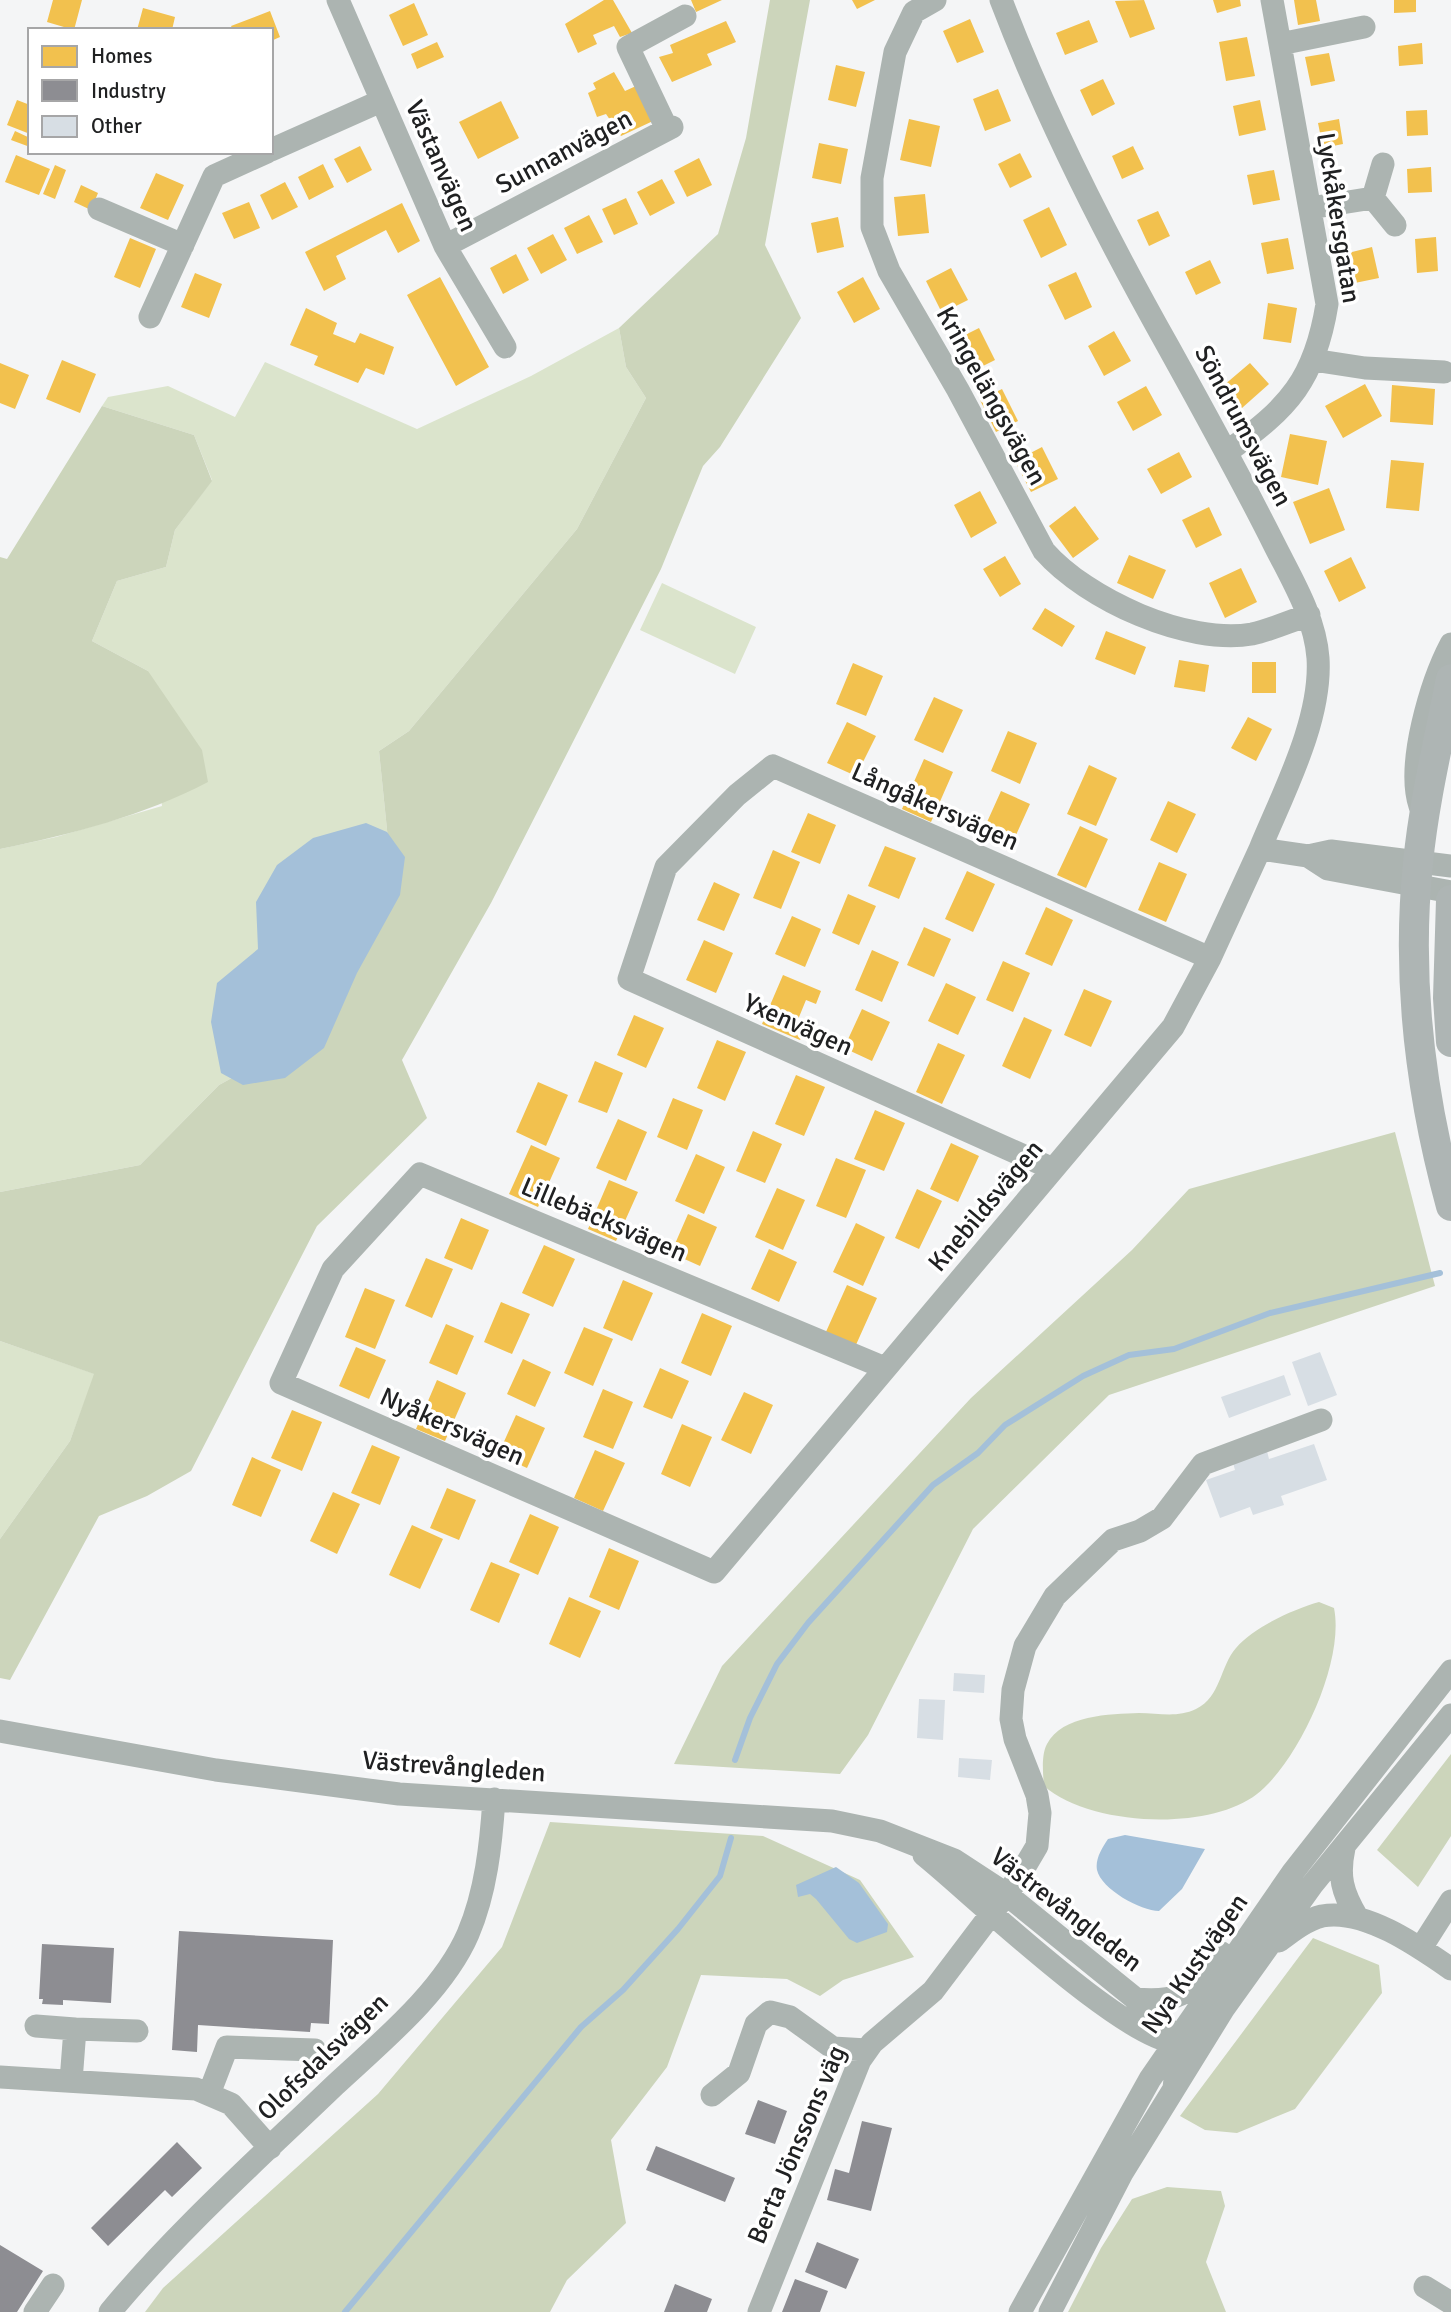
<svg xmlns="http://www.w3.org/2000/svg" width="1451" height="2312" font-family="Signika,sans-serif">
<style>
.green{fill:#dbe4cc}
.forest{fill:#ccd5bb}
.water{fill:#a4c0d9}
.homes{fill:#f2c14e}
.industry{fill:#8d8d92}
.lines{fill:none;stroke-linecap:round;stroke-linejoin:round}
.stream{stroke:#a4c0d9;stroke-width:6}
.building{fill:#d7dee4}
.minor{stroke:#acb4b1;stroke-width:23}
.major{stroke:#aeb5b4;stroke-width:30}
.labels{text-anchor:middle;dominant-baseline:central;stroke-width:7;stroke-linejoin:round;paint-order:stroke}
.street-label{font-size:26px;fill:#202122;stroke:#fff}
</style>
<rect width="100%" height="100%" fill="#f4f5f6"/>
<path class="green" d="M619,328L626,367L646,398L577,529L409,731L379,751L390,859L303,1039L219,1085L140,1165L0,1192V849L56,837L162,806L148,671L92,641L117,581L166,567L175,530L212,480L194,435L102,406L108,397L168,386L235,417L265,362L417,429L531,376Z
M662,583L756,627L735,674L640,630Z
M0,1341L95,1374L70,1441L0,1539Z"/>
<path class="forest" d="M770,0H810L765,245L801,318L720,447L703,466L661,569L491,903L402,1060L427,1118L317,1226L191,1471L147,1496L99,1516L10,1680L0,1678V1539L70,1441L94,1374L0,1341V1192L140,1165L219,1085L303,1039L390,859L379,751L409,731L577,529L646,398L626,367L619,328L718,234L746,138Z
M102,406L194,435L212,481L175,530L166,567L117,581L92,641L148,671L202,750L208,782C143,816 72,834 0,849V557L7,559Z
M1395,1132L1435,1286L1109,1395L973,1529L868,1735L840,1774L674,1764L722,1666L971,1398L1132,1250L1189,1189Z
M1319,1602L1334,1608C1345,1661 1299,1761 1257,1794C1208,1832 1090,1826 1044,1786C1043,1774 1041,1755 1047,1744C1062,1715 1110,1714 1139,1713C1159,1713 1177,1718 1196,1709C1221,1697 1220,1666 1236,1648C1254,1627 1294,1609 1319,1602Z
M1451,1754V1836L1418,1887L1377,1850Z
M550,1822L763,1836L860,1880L914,1957L843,1980L820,1996L787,1979L701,1975L667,2067L611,2140L626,2223L567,2280L550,2312H145L163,2288L378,2094L502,1947Z
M1313,1938L1379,1965L1382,1993L1295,2109L1237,2133L1205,2130L1180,2116Z
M1167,2187L1221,2191L1225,2206L1206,2262L1226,2312H1068L1101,2248L1132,2199Z"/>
<path class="water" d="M366,823L387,832L405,857L400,895L357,973L324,1048L285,1078L243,1085L221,1073L211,1022L217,983L258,949L256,902L277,865L313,838Z
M1125,1835L1205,1849L1182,1889L1159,1911C1141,1911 1101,1889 1097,1870C1095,1859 1102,1848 1108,1839Z
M836,1867L859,1883L888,1924L887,1932L857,1943L849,1939L816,1899L810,1894L798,1897L796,1885Z"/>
<path class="homes" d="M53,0H82L74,30L47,22Z
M604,0H613L632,33L620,37L614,26L593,35L597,44L578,53L565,24Z
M691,0H722L696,12Z
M852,0H875L857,9Z
M1144,0L1155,29L1130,38L1115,1Z
M1213,0H1240L1241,6L1217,13Z
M1294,0H1316L1320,21L1298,25Z
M1394,0H1416V12L1394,13Z
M414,3L428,35L403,46L389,15Z
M143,8L175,17L172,30H137Z
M270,11L280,37L271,41V30H233L231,26Z
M970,19L984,52L957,63L943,31Z
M1089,20L1098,42L1065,55L1056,33Z
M726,21L736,42L707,54L712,65L672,82L659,57L673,53L670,45Z
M1247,37L1255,76L1226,81L1219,42Z
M437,42L444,57L417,69L411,54Z
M1422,43L1423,64L1399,66L1398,46Z
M1329,53L1335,81L1311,86L1305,57Z
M836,65L865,72L856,107L828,100Z
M614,72L625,91L636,86L653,121L621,136L606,114L597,117L588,93L596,89L593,83Z
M1103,79L1115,104L1092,116L1080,90Z
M998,89L1011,121L985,131L973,99Z
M17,100L30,105V134L7,125Z
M1260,100L1266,130L1239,136L1233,106Z
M501,101L519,138L478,159L459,122Z
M1427,110L1428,135L1407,136L1406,111Z
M909,119L940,126L931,167L900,160Z
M1339,119L1343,144L1323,148L1318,123Z
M15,131L30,138V147L11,140Z
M819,143L848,149L841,184L812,178Z
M360,146L372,170L347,183L334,159Z
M1133,146L1144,169L1122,179L1112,156Z
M1020,153L1032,177L1010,188L998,164Z
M16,155L50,169L39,195L5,182Z
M699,158L712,185L687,197L674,171Z
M323,164L334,187L309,200L298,177Z
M55,165L66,170L55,199L43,194Z
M1431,167L1432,192L1408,193L1407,169Z
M1274,170L1280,200L1253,205L1247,175Z
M156,173L184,185L168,220L140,208Z
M662,179L675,203L650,216L637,192Z
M285,182L298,207L272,220L260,195Z
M81,185L98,193L91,210L74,202Z
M925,194L929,233L898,236L894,197Z
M626,198L638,224L614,235L602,209Z
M249,202L260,228L234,239L222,213Z
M402,203L420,241L398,253L386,230L336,256L346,279L324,291L305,252Z
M1049,207L1067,245L1041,258L1023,220Z
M1158,211L1170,236L1149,246L1137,220Z
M589,215L603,242L577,254L564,228Z
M838,217L844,247L817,253L811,223Z
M553,234L567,260L541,274L527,248Z
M1436,237L1438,271L1417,273L1415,239Z
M130,238L156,249L140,288L114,277Z
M1288,238L1294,269L1267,274L1261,243Z
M1372,247L1379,278L1350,284L1344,254Z
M516,254L529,280L503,294L490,268Z
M1210,260L1221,283L1196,295L1185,272Z
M951,268L968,300L942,313L926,281Z
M1076,272L1092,307L1065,320L1048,285Z
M195,273L222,284L209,318L181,307Z
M440,277L489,367L456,386L407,295Z
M863,277L880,309L854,323L837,292Z
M1268,303L1297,308L1291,343L1263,339Z
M306,308L337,323L333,334L355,343L360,333L394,347L384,375L366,368L358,383L314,365L318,356L290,345Z
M979,328L995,360L973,371L957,339Z
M1114,331L1131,361L1104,376L1088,346Z
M62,360L96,374L80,413L46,399Z
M0,363L29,375L15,409L0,403Z
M1250,363L1269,384L1242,408L1223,386Z
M1365,384L1382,416L1343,438L1325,406Z
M1392,385L1435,389L1433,425L1390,422Z
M1146,386L1162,415L1133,431L1117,402Z
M1002,389L1018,421L996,432L980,400Z
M1290,434L1327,441L1318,485L1281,477Z
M1042,447L1058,479L1031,492L1015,461Z
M1179,452L1192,477L1161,494L1147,469Z
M1391,460L1424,463L1419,511L1386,508Z
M1329,488L1345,530L1310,544L1293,502Z
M980,491L997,523L971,538L954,505Z
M1075,506L1099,539L1073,558L1049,526Z
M1209,507L1222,535L1196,548L1182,520Z
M1129,555L1166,570L1153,599L1117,583Z
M1005,556L1021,584L1000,597L983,569Z
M1351,557L1366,588L1339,602L1324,571Z
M1241,568L1257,602L1225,618L1209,583Z
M1045,608L1075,626L1062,647L1032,629Z
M1106,631L1146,647L1135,675L1095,659Z
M1179,660L1209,665L1205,692L1174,687Z
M1252,662H1276V693H1252Z
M853,663L883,676L866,716L836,704Z
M934,697L963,710L943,753L914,740Z
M1248,717L1272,729L1256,761L1231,748Z
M847,722L876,736L856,776L827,763Z
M1008,731L1037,743L1020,784L991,771Z
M924,759L953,772L931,822L902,809Z
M1089,765L1117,778L1096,826L1067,814Z
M1001,791L1030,804L1012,844L983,831Z
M1168,801L1196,814L1177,853L1150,840Z
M808,813L836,825L820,864L791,852Z
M1080,826L1108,839L1086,888L1057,875Z
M885,846L916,858L899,899L868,886Z
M773,850L800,862L781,909L753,898Z
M1159,862L1187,874L1166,922L1138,910Z
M967,871L995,884L973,932L945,919Z
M714,882L740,894L724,931L697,920Z
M848,894L876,906L859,945L832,933Z
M1046,907L1073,920L1052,966L1025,954Z
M792,916L821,929L805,967L775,954Z
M924,927L951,939L934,977L907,965Z
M704,940L733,953L716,993L686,980Z
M872,950L899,962L882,1002L855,990Z
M1003,961L1030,973L1013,1012L986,1000Z
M783,975L821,991L816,1004L806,1000L797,1022L807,1025L800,1040L762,1024Z
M946,983L976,997L958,1035L928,1021Z
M1084,989L1112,1001L1091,1047L1064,1035Z
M862,1009L890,1022L872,1061L844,1048Z
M634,1015L664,1028L646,1068L617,1055Z
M1024,1017L1052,1030L1030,1079L1002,1066Z
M717,1040L746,1052L725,1101L697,1088Z
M938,1043L965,1055L942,1104L916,1092Z
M595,1061L623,1073L607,1113L578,1102Z
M796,1075L825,1087L804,1136L775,1124Z
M538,1082L568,1095L546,1146L516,1132Z
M673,1098L703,1110L687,1150L657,1137Z
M875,1110L905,1123L884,1171L854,1159Z
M618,1119L647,1132L626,1181L596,1168Z
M753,1131L782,1144L765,1183L736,1171Z
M951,1143L979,1156L958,1202L930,1189Z
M531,1145L560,1158L538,1207L509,1194Z
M696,1154L725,1167L704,1214L675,1201Z
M836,1158L866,1170L846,1218L816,1206Z
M609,1180L638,1192L616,1241L588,1229Z
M777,1188L805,1200L783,1250L755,1237Z
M917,1189L942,1201L919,1249L895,1238Z
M688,1214L717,1227L700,1266L671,1253Z
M461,1218L489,1230L472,1270L444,1258Z
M856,1223L885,1237L863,1286L833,1272Z
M544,1245L575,1259L553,1307L522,1293Z
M769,1249L797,1262L779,1302L751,1289Z
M426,1258L453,1269L432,1318L405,1306Z
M623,1280L653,1293L632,1341L603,1328Z
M847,1285L877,1298L855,1347L825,1334Z
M365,1288L395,1300L375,1349L345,1337Z
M501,1302L530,1314L512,1354L484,1342Z
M702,1313L732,1326L711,1376L681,1363Z
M446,1324L474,1336L457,1375L429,1363Z
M584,1327L613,1339L593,1386L564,1373Z
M356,1347L386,1360L369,1399L339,1386Z
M523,1359L551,1372L535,1407L507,1394Z
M660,1368L689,1381L672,1419L643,1407Z
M437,1380L466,1393L445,1441L416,1429Z
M603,1389L633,1402L613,1449L583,1437Z
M744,1392L773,1405L751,1454L721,1440Z
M292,1410L322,1422L302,1471L271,1458Z
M516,1415L545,1428L527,1468L498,1455Z
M682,1424L712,1437L690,1487L661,1474Z
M372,1445L400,1457L380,1505L351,1493Z
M595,1450L625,1463L603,1511L574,1498Z
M252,1457L281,1470L261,1517L232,1505Z
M447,1488L476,1500L459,1540L430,1528Z
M333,1492L360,1504L337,1554L310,1541Z
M530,1514L559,1527L538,1575L509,1562Z
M412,1525L443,1539L420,1589L389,1575Z
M609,1548L639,1561L619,1610L589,1597Z
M491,1562L520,1574L499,1623L470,1610Z
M569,1597L601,1611L580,1658L549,1644Z"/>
<path class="industry" d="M179,1931L333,1940L329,2024L311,2023L310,2032L198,2025L197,2052L172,2050Z
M42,1944L114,1948L111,2003L63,2000V2005L42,2004L43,1999H39Z
M758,2100L787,2111L775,2144L745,2134Z
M862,2121L892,2128L871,2211L827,2200L835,2169L849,2173Z
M177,2142L202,2168L172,2197L165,2190L108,2246L91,2228Z
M656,2146L735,2178L725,2202L646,2170Z
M817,2242L859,2259L846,2289L805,2272Z
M0,2245L43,2271L17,2312H0Z
M795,2279L828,2291L820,2312H782Z
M675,2284L712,2299L707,2312H664Z"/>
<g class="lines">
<path class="stream" d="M735,1760L750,1718L777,1664L808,1623L933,1485L978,1453L1005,1425L1083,1376L1129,1355L1174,1349L1270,1313L1440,1273
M345,2312L581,2027L623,1990L678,1929L720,1876L731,1838"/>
</g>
<path class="building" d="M1320,1352L1337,1395L1308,1406L1292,1362Z
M1284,1375L1291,1395L1229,1418L1221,1397Z
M1314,1444L1327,1480L1281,1496L1284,1505L1253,1515L1250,1507L1220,1518L1206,1480L1235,1470L1233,1463L1267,1451L1269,1459Z
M954,1673L985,1675L984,1693L953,1691Z
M919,1699L945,1700L943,1740L917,1738Z
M959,1758L992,1760L990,1780L958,1777Z"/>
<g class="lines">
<path class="minor" d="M338,0L445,246L505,347
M935,0L914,12L895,52L872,178V227L889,271L958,390L1044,551C1087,600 1187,645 1252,634C1271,630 1290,621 1309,615
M1001,0C1047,121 1106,236 1169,348C1205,413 1241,478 1274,544C1292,580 1315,617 1318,658C1322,720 1283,793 1260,849L1308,856L1331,851L1451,866
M1280,44L1364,27
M667,129L628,47L685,16
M271,150L381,101
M1373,198L1395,225
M1310,208L1373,198L1383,164
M99,209L183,245
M445,246L672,127
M150,317L214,176L267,152
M1313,360L1365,368L1444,372
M1228,451C1289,408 1315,379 1327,304L1272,0
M1420,806C1406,765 1431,682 1451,644
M1308,856L1328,869L1451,892
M1053,1169L629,979L666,867L737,795L773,766L1210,958
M885,1368L420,1174L333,1269L281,1383L714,1572L1173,1027L1210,958L1260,849
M0,1731L216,1770L399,1794L832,1821L880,1831L954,1860L1006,1894L1158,2017C1179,2040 1178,2058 1174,2088
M1344,1848C1338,1876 1342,1892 1357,1917
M924,1855C967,1889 1138,2054 1184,2042
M1279,1941C1292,1931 1306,1920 1322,1916C1364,1908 1418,1946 1451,1969
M1421,1948L1451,1901
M1135,1999C1186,2004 1190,1989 1222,1953
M36,2026L75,2029L71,2081
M75,2029L137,2031
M0,2077L196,2089L231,2104L270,2148
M209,2094L227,2047L315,2050
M712,2095L739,2073L756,2024L770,2012L790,2017L833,2048L867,2050
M1425,2287L1451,2303
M35,2312L53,2285
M110,2312C178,2230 258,2159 335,2085C380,2043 443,1992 468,1934C486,1892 491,1844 494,1799
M759,2312L860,2060L872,2043L933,1991L1017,1880L1037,1846L1040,1813L1037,1795L1015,1739L1011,1719L1013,1690L1025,1646L1055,1596L1113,1540L1140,1531L1162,1518L1203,1464L1321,1420
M1020,2312L1150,2079L1293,1872L1451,1671
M1050,2312L1122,2173L1224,2008L1312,1885L1451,1715"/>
<path class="major" d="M1451,679C1439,740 1424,801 1418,863C1406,980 1420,1093 1451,1206
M1451,900L1448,998L1451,1042"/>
</g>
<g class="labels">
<g class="street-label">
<text transform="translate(564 152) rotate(-28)">Sunnanvägen</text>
<text transform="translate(441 166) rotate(66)">Västanvägen</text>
<text transform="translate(1338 218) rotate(81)">Lyckåkersgatan</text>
<text transform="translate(991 396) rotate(61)">Kringelängsvägen</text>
<text transform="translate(1243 426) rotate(62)">Söndrumsvägen</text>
<text transform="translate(935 807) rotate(24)">Långåkersvägen</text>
<text transform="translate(798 1025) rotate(24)">Yxenvägen</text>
<text transform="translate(986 1206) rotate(-50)">Knebildsvägen</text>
<text transform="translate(604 1220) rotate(23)">Lillebäcksvägen</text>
<text transform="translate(452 1427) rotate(24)">Nyåkersvägen</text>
<text transform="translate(454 1767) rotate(4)">Västrevångleden</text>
<text transform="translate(1066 1910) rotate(38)">Västrevångleden</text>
<text transform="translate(1195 1964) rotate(-55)">Nya Kustvägen</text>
<text transform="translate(323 2057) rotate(-44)">Olofsdalsvägen</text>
<text transform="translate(797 2145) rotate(-67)">Berta Jönssons väg</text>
</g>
</g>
<rect x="28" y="28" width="245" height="126" fill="#ffffff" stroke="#a6a6a7" stroke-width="2"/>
<rect x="42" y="46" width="35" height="21" fill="#f2c14e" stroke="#a6a6a7" stroke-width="2"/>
<text x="91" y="63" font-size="21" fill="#202122">Homes</text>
<rect x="42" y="80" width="35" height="21" fill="#8d8d92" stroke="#a6a6a7" stroke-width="2"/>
<text x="91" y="98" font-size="21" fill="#202122">Industry</text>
<rect x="42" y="116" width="35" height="21" fill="#d7dee4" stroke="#a6a6a7" stroke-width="2"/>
<text x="91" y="133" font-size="21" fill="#202122">Other</text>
</svg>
